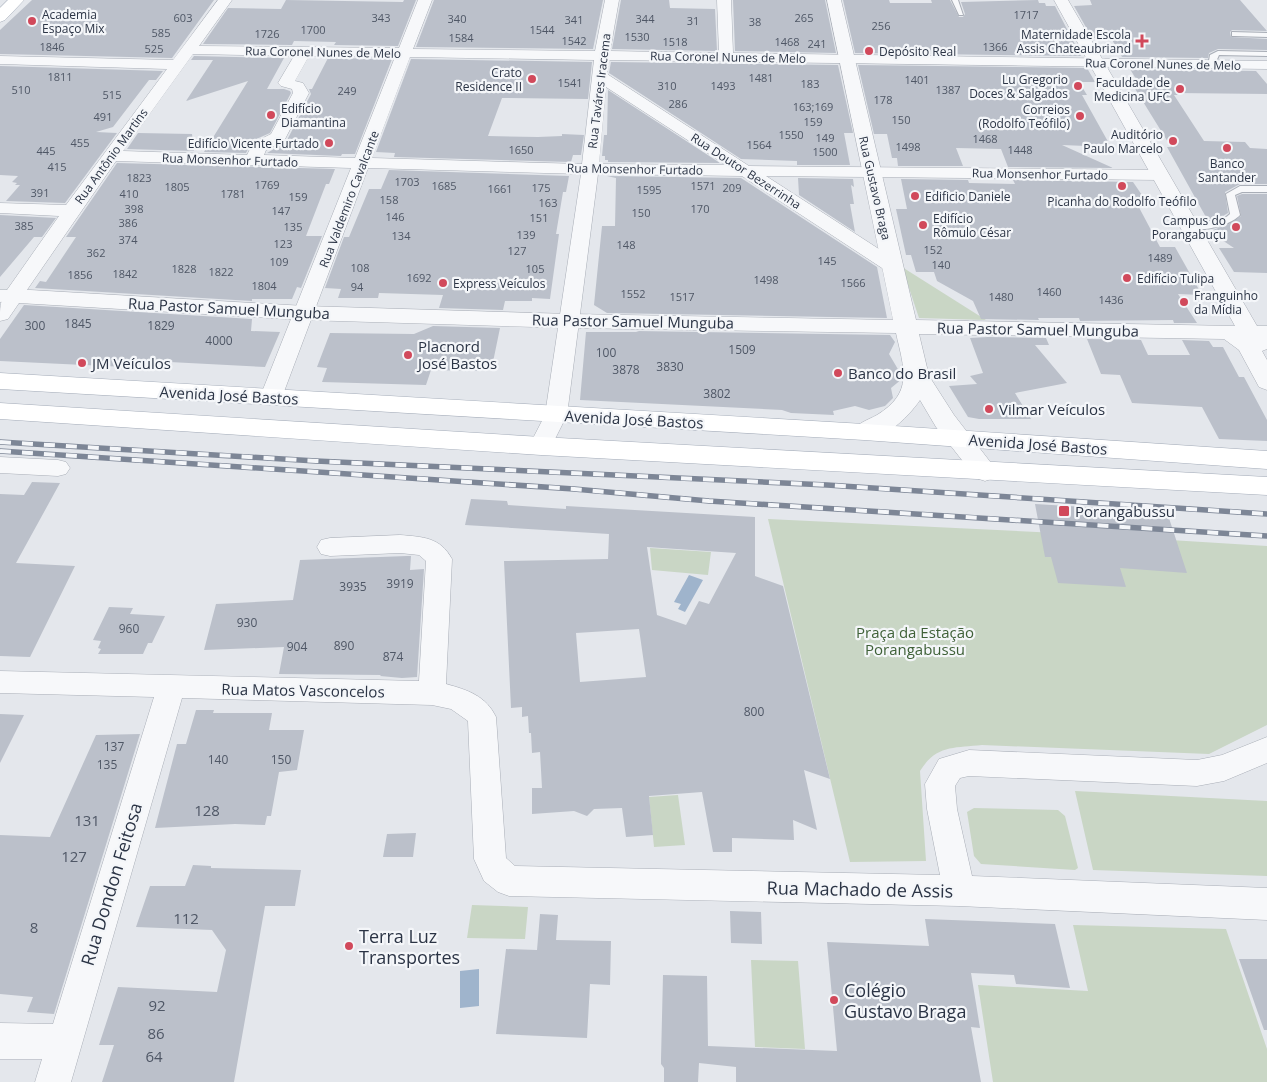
<svg xmlns="http://www.w3.org/2000/svg" width="1267" height="1082" font-family="'Open Sans',sans-serif">
<style>
.green{fill:#c9d6c5}
.water{fill:#9fb4cc}
.building{fill:#bbc0ca;fill-rule:evenodd}
.lines{fill:none;stroke-linecap:round;stroke-linejoin:round}
.service-casing{stroke:#a9aeb7;stroke-width:2}
.minor-casing{stroke:#a9aeb7;stroke-width:1}
.tertiary-casing{stroke:#a9aeb7;stroke-width:1}
.primary-casing{stroke:#a3abb8;stroke-width:1}
.service{fill:#f7f8fa;fill-rule:evenodd}
.minor{fill:#f7f8fa;fill-rule:evenodd}
.tertiary{fill:#f7f8fa;fill-rule:evenodd}
.primary{fill:#fff;fill-rule:evenodd}
.rail-casing{stroke:#7d8696;stroke-width:5.5}
.rail{stroke:#f4f6f9;stroke-width:4;stroke-dasharray:11;stroke-linecap:butt}
.poi-dot{fill:#d1495b;stroke:#f4f6f9;stroke-width:2}
.labels{text-anchor:middle;dominant-baseline:central;stroke-width:4.5;stroke-linejoin:round;paint-order:stroke}
.far-number-label{font-size:11px;fill:#4f5766}
.far-poi-label{font-size:12px;fill:#2b3445;stroke:#f4f6f9;text-anchor:start}
.far-street-label{font-size:12px;fill:#2b3445;stroke:#f4f6f9}
.number-label{font-size:12px;fill:#4f5766}
.street-label{font-size:15px;fill:#2b3445;stroke:#f4f6f9}
.poi-label{font-size:15px;fill:#2b3445;stroke:#f4f6f9;text-anchor:start}
.park-label{font-size:15px;fill:#3f6138;stroke:#f4f6f9}
.near-number-label{font-size:15px;fill:#4f5766}
.near-street-label{font-size:18px;fill:#2b3445;stroke:#f4f6f9}
.near-poi-label{font-size:18px;fill:#2b3445;stroke:#f4f6f9;text-anchor:start}
</style>
<rect width="100%" height="100%" fill="#e4e7ec"/>
<path class="green" d="M902,267L986,320L919,318Z
M768,519L1057,533L1267,546V725L1209,754L982,745C954,748 936,745 920,771L926,861L850,862Z
M650,548L711,552L708,575L652,570Z
M1075,791L1267,801V876L1093,870Z
M678,795L685,845L654,847L649,797Z
M974,808L1058,810L1065,816L1078,868L1075,870L981,864L974,856L967,812Z
M472,905L528,907L525,939L467,938Z
M1073,925L1226,929L1267,1049V1082H993L978,985L1088,991Z
M751,960L798,961L805,1049L755,1047Z"/>
<path class="water" d="M689,575L703,580L685,612L678,609L681,604L674,602Z
M479,969V1006L460,1008V971Z"/>
<path class="building" d="M32,0H214L172,58L0,54V30Z
M286,0L403,2L404,0H416L398,46L334,45L336,42L294,41L292,45L203,44L228,8L281,9Z
M434,0H603L593,49L416,47Z
M621,0H669L670,8L715,9L717,51L612,49Z
M733,0H825L836,53L735,51Z
M843,0H889L890,3H932L931,0H950L959,17H963L965,14L961,2L1038,0L1039,3H1045L1046,6H1055L1081,56L855,53Z
M1090,0H1240L1267,31L1232,30L1230,32L1231,37L1267,39V50L1218,49L1209,53L1208,58L1122,57L1111,38H1092L1074,6L1092,5Z
M194,56L284,58L267,89H284L290,91L291,93L270,133L252,141L246,153L204,152L248,81L186,101L213,60H191Z
M328,58L392,59L355,154H342L341,156L267,153L286,142L311,94L309,89H312Z
M411,59L592,62L588,99L502,98L488,136L538,137L562,136V134L584,135L581,155H573L571,162L394,157L395,153L376,152Z
M611,62L838,65L853,133H844L850,165H797V161L741,159L609,73Z
M858,65L1087,68L1095,82H1079L1087,95H1082L1111,147L1062,145L1113,168L1008,167L1001,149L956,148L963,166H898L897,158H892L887,134H874Z
M0,66L163,71L156,80H149L113,127L96,132L117,133L65,203L6,201L20,185H15L17,183L12,182L18,176L0,175Z
M1130,69L1256,71L1267,84V94L1176,93L1178,95H1174L1204,141L1245,142L1250,148L1267,149V184H1240L1225,192L1228,213L1218,219H1207L1167,147H1171L1129,79H1136Z
M608,90L720,163L608,162V160H605V156H602L604,135H607Z
M138,133L192,134L194,151L127,149Z
M117,163L335,169L329,184H326L306,236H322L301,288L297,287L292,299H252V301L35,288L40,281L46,282L76,237H66Z
M389,170L569,176L566,192H563L556,234H559L550,299L532,298V301H505L503,310L439,308L443,295L379,293L378,298H338L341,289L325,288L344,237H349L369,189H381Z
M607,176L741,178L877,267L887,318L607,313L594,305L602,226H615L616,178Z
M798,178L853,179L854,187L851,185L854,204H850L855,232L799,195Z
M901,179L968,180L969,183L1015,184L1013,180L1133,182L1144,198H1134L1160,247H1175L1202,295L1178,294L1197,323H1174L1173,320L1080,321L1079,318H1038L1039,320L981,319L973,301L937,281L934,272H916L911,255H906L896,209H907Z
M1242,194H1267V273L1234,272L1219,248H1234L1216,236L1213,230L1229,224L1241,216L1237,196Z
M0,215L56,218L42,237H34L0,277Z
M24,305L252,319L251,331L280,332L265,367L131,360L126,367L0,361V339Z
M433,326L500,328L493,362L479,361L477,371L431,370L426,385L322,382L327,368L317,367L330,333L414,334Z
M636,331L890,335L895,342L889,354L899,371L902,379L891,388L893,398L885,406L869,410L855,406L833,411L834,415L791,413L782,410L580,400L586,332H639Z
M988,337L1046,338L1049,345H1035L1067,383L1015,393L1031,419H979L968,417L949,386L977,384L970,376L983,373L970,338Z
M1087,339L1141,340L1148,355H1190L1182,340L1209,341L1213,347H1223L1239,377H1244L1267,420V441L1219,439L1202,407L1132,403L1120,375L1101,374Z
M32,482L60,483L16,563L75,566L30,657L0,656V494L24,495Z
M471,499L507,501L508,505L566,509V506L755,517V576L783,586L830,779L804,770L817,830L793,820L794,840L732,838V852H713L702,792L649,796L653,835L626,837L622,808L594,809L587,816L574,811L532,814V788H542L540,752L532,753L531,733H529L528,716L522,717V707L511,708L504,561L608,559L609,534L465,525ZM647,547L736,553L709,604L699,601L686,625L657,615ZM639,629L646,677L580,682L576,633Z
M1035,504L1167,512L1187,573L1120,568L1126,587L1058,583L1051,557H1045Z
M407,556H411L410,570L424,569L417,677L402,678L380,676L381,675L279,674L284,647L204,650L216,604L293,600L300,560Z
M109,607L133,608L130,614L165,616L152,643H148L143,654H98L101,649L98,648L101,641L93,640Z
M196,710H214L213,713H272L269,730H304L297,770L279,772L271,816H267L265,825L235,824L155,828L177,744H186Z
M0,714L24,715L0,763Z
M140,734L54,1014L27,1012L33,997L0,994V835L50,837L96,735Z
M416,833L413,857H383L387,834Z
M193,865L211,866V868L301,870L295,906H265L234,1082H102L114,1045H99L118,987L217,992L226,950L212,930L136,927L150,886H185Z
M730,911L761,912L762,944L731,943Z
M540,914L558,915L556,940L611,941L610,985L590,984L587,1038L496,1034L506,949L537,950Z
M925,919L1055,924L1070,988L1016,984L1014,975L971,973L980,1028L971,1027L981,1082H736V1067L699,1063L698,1082H664V1068L661,1064V1059L663,975L707,976L708,1046L837,1051L827,942L929,946Z
M1239,959H1267V1030H1264Z"/>
<g class="lines">
<defs>
<path id="service" d="M952,0H958L963,15H959Z
M1232,32L1267,33V37L1235,36H1232Z
M1218,51L1267,52V56L1219,55L1214,66H1208L1210,55Z
M1267,186V192H1242L1235,195L1240,215C1230,226 1195,235 1183,225C1195,216 1215,228 1230,214L1226,194L1240,186Z"/>
<path id="minor" d="M218,0H232L199,46L399,48L418,0H432L413,49L595,51L605,0H619L610,51L719,53L717,0H731L733,53L1267,61V69L609,60L607,74L749,166L1160,170L1166,171L1169,175L1166,179L1160,180L766,176L899,262L902,266L899,270L892,272L885,270L742,176L598,174L567,415L549,451L541,454L533,451L529,446L545,415L581,174L368,168L282,397L279,402L271,404L263,402L260,397L351,168L116,161L20,300L0,302V290H7L59,216L0,213V203L66,205L167,69L0,64V56L173,60ZM193,54L294,56L278,83L281,86L292,89L293,93L271,134L253,143L247,155L123,151ZM309,56L395,57L355,158L264,155L266,150L284,141L309,93L303,83L295,81ZM410,57L594,60L582,164L372,158ZM606,87L726,165L599,164Z
M0,457L58,460L66,462L70,468L66,474L58,476L0,473Z
M400,535C423,537 440,537 452,559L446,684C468,690 486,696 496,717L506,858L515,866L940,875L927,809L925,784L939,759L969,750L1197,760L1222,755L1267,737V763L1224,781L1197,786L969,776L960,778L955,786L957,809L972,876L1267,888V920L959,906L509,896L498,892L484,881L474,859L468,721L451,709L432,705L182,698L71,1082H35L42,1059H0V1023L53,1024L154,697L0,693V671L419,681L426,561L419,555L400,553L330,556L321,554L317,547L321,540L330,538Z"/>
<path id="tertiary" d="M827,0H841L916,320L1235,326L1054,0H1068L1257,326H1267V349L1262,351L1267,360V390L1259,387L1239,350L1224,339L919,334L929,376L954,415L998,472L994,478L985,481L976,478L936,427L920,400C907,419 880,445 855,438L852,432C857,423 868,420 877,415C914,392 904,369 896,333L570,328L305,320L19,303L8,319L0,321C0,307 0,293 13,289L305,306L570,314L893,320Z"/>
<path id="primary" d="M8,0H24L5,20L0,22V8Z
M0,373L864,424L1267,451V469L864,440L0,389Z
M0,403L541,437L1267,477V495L541,455L0,419Z"/>
</defs>
<use href="#service" class="service-casing"/>
<use href="#minor" class="minor-casing"/>
<use href="#tertiary" class="tertiary-casing"/>
<use href="#primary" class="primary-casing"/>
<use href="#service" class="service"/>
<use href="#minor" class="minor"/>
<use href="#tertiary" class="tertiary"/>
<use href="#primary" class="primary"/>
<defs>
<path id="rail" d="M0,442L316,461L827,485L1267,514
M0,451L574,489L709,501L1267,536"/>
</defs>
<use href="#rail" class="rail-casing"/>
<use href="#rail" class="rail"/>
</g>
<g class="poi-dot">
<circle cx="32" cy="21" r="5"/>
<path d="M1139.5 33.5h5v5h5v5h-5v5h-5v-5h-5v-5h5z"/>
<circle cx="869" cy="51" r="5"/>
<circle cx="532" cy="79" r="5"/>
<circle cx="1078" cy="86" r="5"/>
<circle cx="1180" cy="89" r="5"/>
<circle cx="271" cy="115" r="5"/>
<circle cx="1080" cy="116" r="5"/>
<circle cx="1173" cy="141" r="5"/>
<circle cx="329" cy="143" r="5"/>
<circle cx="1227" cy="148" r="5"/>
<circle cx="1122" cy="186" r="5"/>
<circle cx="915" cy="196" r="5"/>
<circle cx="923" cy="225" r="5"/>
<circle cx="1236" cy="227" r="5"/>
<circle cx="1127" cy="278" r="5"/>
<circle cx="443" cy="283" r="5"/>
<circle cx="1184" cy="302" r="5"/>
<circle cx="408" cy="355" r="5"/>
<circle cx="82" cy="363" r="5"/>
<circle cx="838" cy="373" r="5"/>
<circle cx="989" cy="409" r="5"/>
<rect x="1058" y="505" width="12" height="12" rx="2.5"/>
<circle cx="349" cy="946" r="5"/>
<circle cx="834" cy="1000" r="5"/>
</g>
<g class="labels">
<g class="far-number-label">
<text x="1026" y="14">1717</text>
<text x="183" y="17">603</text>
<text x="381" y="17">343</text>
<text x="804" y="17">265</text>
<text x="457" y="18">340</text>
<text x="645" y="18">344</text>
<text x="574" y="19">341</text>
<text x="693" y="20">31</text>
<text x="755" y="21">38</text>
<text x="881" y="25">256</text>
<text x="313" y="29">1700</text>
<text x="542" y="29">1544</text>
<text x="161" y="32">585</text>
<text x="267" y="33">1726</text>
<text x="637" y="36">1530</text>
<text x="461" y="37">1584</text>
<text x="574" y="40">1542</text>
<text x="675" y="41">1518</text>
<text x="787" y="41">1468</text>
<text x="817" y="43">241</text>
<text x="52" y="46">1846</text>
<text x="995" y="46">1366</text>
<text x="154" y="48">525</text>
<text x="60" y="76">1811</text>
<text x="761" y="77">1481</text>
<text x="917" y="79">1401</text>
<text x="570" y="82">1541</text>
<text x="810" y="83">183</text>
<text x="667" y="85">310</text>
<text x="723" y="85">1493</text>
<text x="21" y="89">510</text>
<text x="948" y="89">1387</text>
<text x="347" y="90">249</text>
<text x="112" y="94">515</text>
<text x="883" y="99">178</text>
<text x="678" y="103">286</text>
<text x="813" y="106">163;169</text>
<text x="103" y="116">491</text>
<text x="901" y="119">150</text>
<text x="813" y="121">159</text>
<text x="791" y="134">1550</text>
<text x="825" y="137">149</text>
<text x="985" y="138">1468</text>
<text x="80" y="142">455</text>
<text x="759" y="144">1564</text>
<text x="908" y="146">1498</text>
<text x="521" y="149">1650</text>
<text x="1020" y="149">1448</text>
<text x="46" y="150">445</text>
<text x="825" y="151">1500</text>
<text x="57" y="166">415</text>
<text x="139" y="177">1823</text>
<text x="407" y="181">1703</text>
<text x="267" y="184">1769</text>
<text x="444" y="185">1685</text>
<text x="703" y="185">1571</text>
<text x="177" y="186">1805</text>
<text x="541" y="187">175</text>
<text x="732" y="187">209</text>
<text x="500" y="188">1661</text>
<text x="649" y="189">1595</text>
<text x="40" y="192">391</text>
<text x="129" y="193">410</text>
<text x="233" y="193">1781</text>
<text x="298" y="196">159</text>
<text x="389" y="199">158</text>
<text x="548" y="202">163</text>
<text x="134" y="208">398</text>
<text x="700" y="208">170</text>
<text x="281" y="210">147</text>
<text x="641" y="212">150</text>
<text x="395" y="216">146</text>
<text x="539" y="217">151</text>
<text x="128" y="222">386</text>
<text x="24" y="225">385</text>
<text x="293" y="226">135</text>
<text x="526" y="234">139</text>
<text x="401" y="235">134</text>
<text x="128" y="239">374</text>
<text x="283" y="243">123</text>
<text x="626" y="244">148</text>
<text x="933" y="249">152</text>
<text x="517" y="250">127</text>
<text x="96" y="252">362</text>
<text x="1160" y="257">1489</text>
<text x="827" y="260">145</text>
<text x="279" y="261">109</text>
<text x="941" y="264">140</text>
<text x="360" y="267">108</text>
<text x="184" y="268">1828</text>
<text x="535" y="268">105</text>
<text x="221" y="271">1822</text>
<text x="125" y="273">1842</text>
<text x="80" y="274">1856</text>
<text x="419" y="277">1692</text>
<text x="766" y="279">1498</text>
<text x="853" y="282">1566</text>
<text x="264" y="285">1804</text>
<text x="357" y="286">94</text>
<text x="1049" y="291">1460</text>
<text x="633" y="293">1552</text>
<text x="682" y="296">1517</text>
<text x="1001" y="296">1480</text>
<text x="1111" y="299">1436</text>
</g>
<g class="far-poi-label">
<text x="42" y="14">Academia<tspan x="42" dy="14">Espaço Mix</tspan></text>
<text x="1131" y="34" text-anchor="end">Maternidade Escola<tspan x="1131" dy="14">Assis Chateaubriand</tspan></text>
<text x="879" y="51">Depósito Real</text>
<text x="522" y="72" text-anchor="end">Crato<tspan x="522" dy="14">Residence II</tspan></text>
<text x="1068" y="79" text-anchor="end">Lu Gregorio<tspan x="1068" dy="14">Doces &amp; Salgados</tspan></text>
<text x="1170" y="82" text-anchor="end">Faculdade de<tspan x="1170" dy="14">Medicina UFC</tspan></text>
<text x="281" y="108">Edifício<tspan x="281" dy="14">Diamantina</tspan></text>
<text x="1070" y="109" text-anchor="end">Correios<tspan x="1070" dy="14">(Rodolfo Teófilo)</tspan></text>
<text x="1163" y="134" text-anchor="end">Auditório<tspan x="1163" dy="14">Paulo Marcelo</tspan></text>
<text x="319" y="143" text-anchor="end">Edifício Vicente Furtado</text>
<text x="1227" y="163" text-anchor="middle">Banco<tspan x="1227" dy="14">Santander</tspan></text>
<text x="925" y="196">Edificio Daniele</text>
<text x="1122" y="201" text-anchor="middle">Picanha do Rodolfo Teófilo</text>
<text x="933" y="218">Edifício<tspan x="933" dy="14">Rômulo César</tspan></text>
<text x="1226" y="220" text-anchor="end">Campus do<tspan x="1226" dy="14">Porangabuçu</tspan></text>
<text x="1137" y="278">Edifício Tulipa</text>
<text x="453" y="283">Express Veículos</text>
<text x="1194" y="295">Franguinho<tspan x="1194" dy="14">da Mídia</tspan></text>
</g>
<g class="far-street-label">
<text transform="translate(323 52) rotate(1)">Rua Coronel Nunes de Melo</text>
<text transform="translate(728 57) rotate(1)">Rua Coronel Nunes de Melo</text>
<text transform="translate(1163 64) rotate(1)">Rua Coronel Nunes de Melo</text>
<text transform="translate(599 91) rotate(-83)">Rua Taváres Iracema</text>
<text transform="translate(111 156) rotate(-54)">Rua Antônio Martins</text>
<text transform="translate(230 160) rotate(2)">Rua Monsenhor Furtado</text>
<text transform="translate(635 169) rotate(1)">Rua Monsenhor Furtado</text>
<text transform="translate(746 171) rotate(33)">Rua Doutor Bezerrinha</text>
<text transform="translate(1040 174) rotate(1)">Rua Monsenhor Furtado</text>
<text transform="translate(875 188) rotate(77)">Rua Gustavo Braga</text>
<text transform="translate(349 199) rotate(-69)">Rua Valdemiro Cavalcante</text>
</g>
<g class="number-label">
<text x="78" y="323">1845</text>
<text x="35" y="325">300</text>
<text x="161" y="325">1829</text>
<text x="219" y="340">4000</text>
<text x="742" y="349">1509</text>
<text x="606" y="352">100</text>
<text x="670" y="366">3830</text>
<text x="626" y="369">3878</text>
<text x="717" y="393">3802</text>
<text x="400" y="583">3919</text>
<text x="353" y="586">3935</text>
<text x="247" y="622">930</text>
<text x="129" y="628">960</text>
<text x="344" y="645">890</text>
<text x="297" y="646">904</text>
<text x="393" y="656">874</text>
<text x="754" y="711">800</text>
<text x="114" y="746">137</text>
<text x="218" y="759">140</text>
<text x="281" y="759">150</text>
<text x="107" y="764">135</text>
</g>
<g class="street-label">
<text transform="translate(229 308) rotate(3)">Rua Pastor Samuel Munguba</text>
<text transform="translate(633 321) rotate(1)">Rua Pastor Samuel Munguba</text>
<text transform="translate(1038 329) rotate(1)">Rua Pastor Samuel Munguba</text>
<text transform="translate(229 395) rotate(3)">Avenida José Bastos</text>
<text transform="translate(634 419) rotate(3)">Avenida José Bastos</text>
<text transform="translate(1038 444) rotate(4)">Avenida José Bastos</text>
<text transform="translate(303 690) rotate(1)">Rua Matos Vasconcelos</text>
</g>
<g class="poi-label">
<text x="418" y="346">Placnord<tspan x="418" dy="17">José Bastos</tspan></text>
<text x="92" y="363">JM Veículos</text>
<text x="848" y="373">Banco do Brasil</text>
<text x="999" y="409">Vilmar Veículos</text>
<text x="1075" y="511">Porangabussu</text>
</g>
<g class="park-label">
<text x="915" y="632">Praça da Estação<tspan x="915" dy="17">Porangabussu</tspan></text>
</g>
<g class="near-number-label">
<text x="207" y="810">128</text>
<text x="87" y="820">131</text>
<text x="74" y="856">127</text>
<text x="186" y="918">112</text>
<text x="34" y="927">8</text>
<text x="157" y="1005">92</text>
<text x="156" y="1033">86</text>
<text x="154" y="1056">64</text>
</g>
<g class="near-street-label">
<text transform="translate(111 884) rotate(-73)">Rua Dondon Feitosa</text>
<text transform="translate(860 889) rotate(1)">Rua Machado de Assis</text>
</g>
<g class="near-poi-label">
<text x="359" y="936">Terra Luz<tspan x="359" dy="21">Transportes</tspan></text>
<text x="844" y="990">Colégio<tspan x="844" dy="21">Gustavo Braga</tspan></text>
</g>
</g>
</svg>
